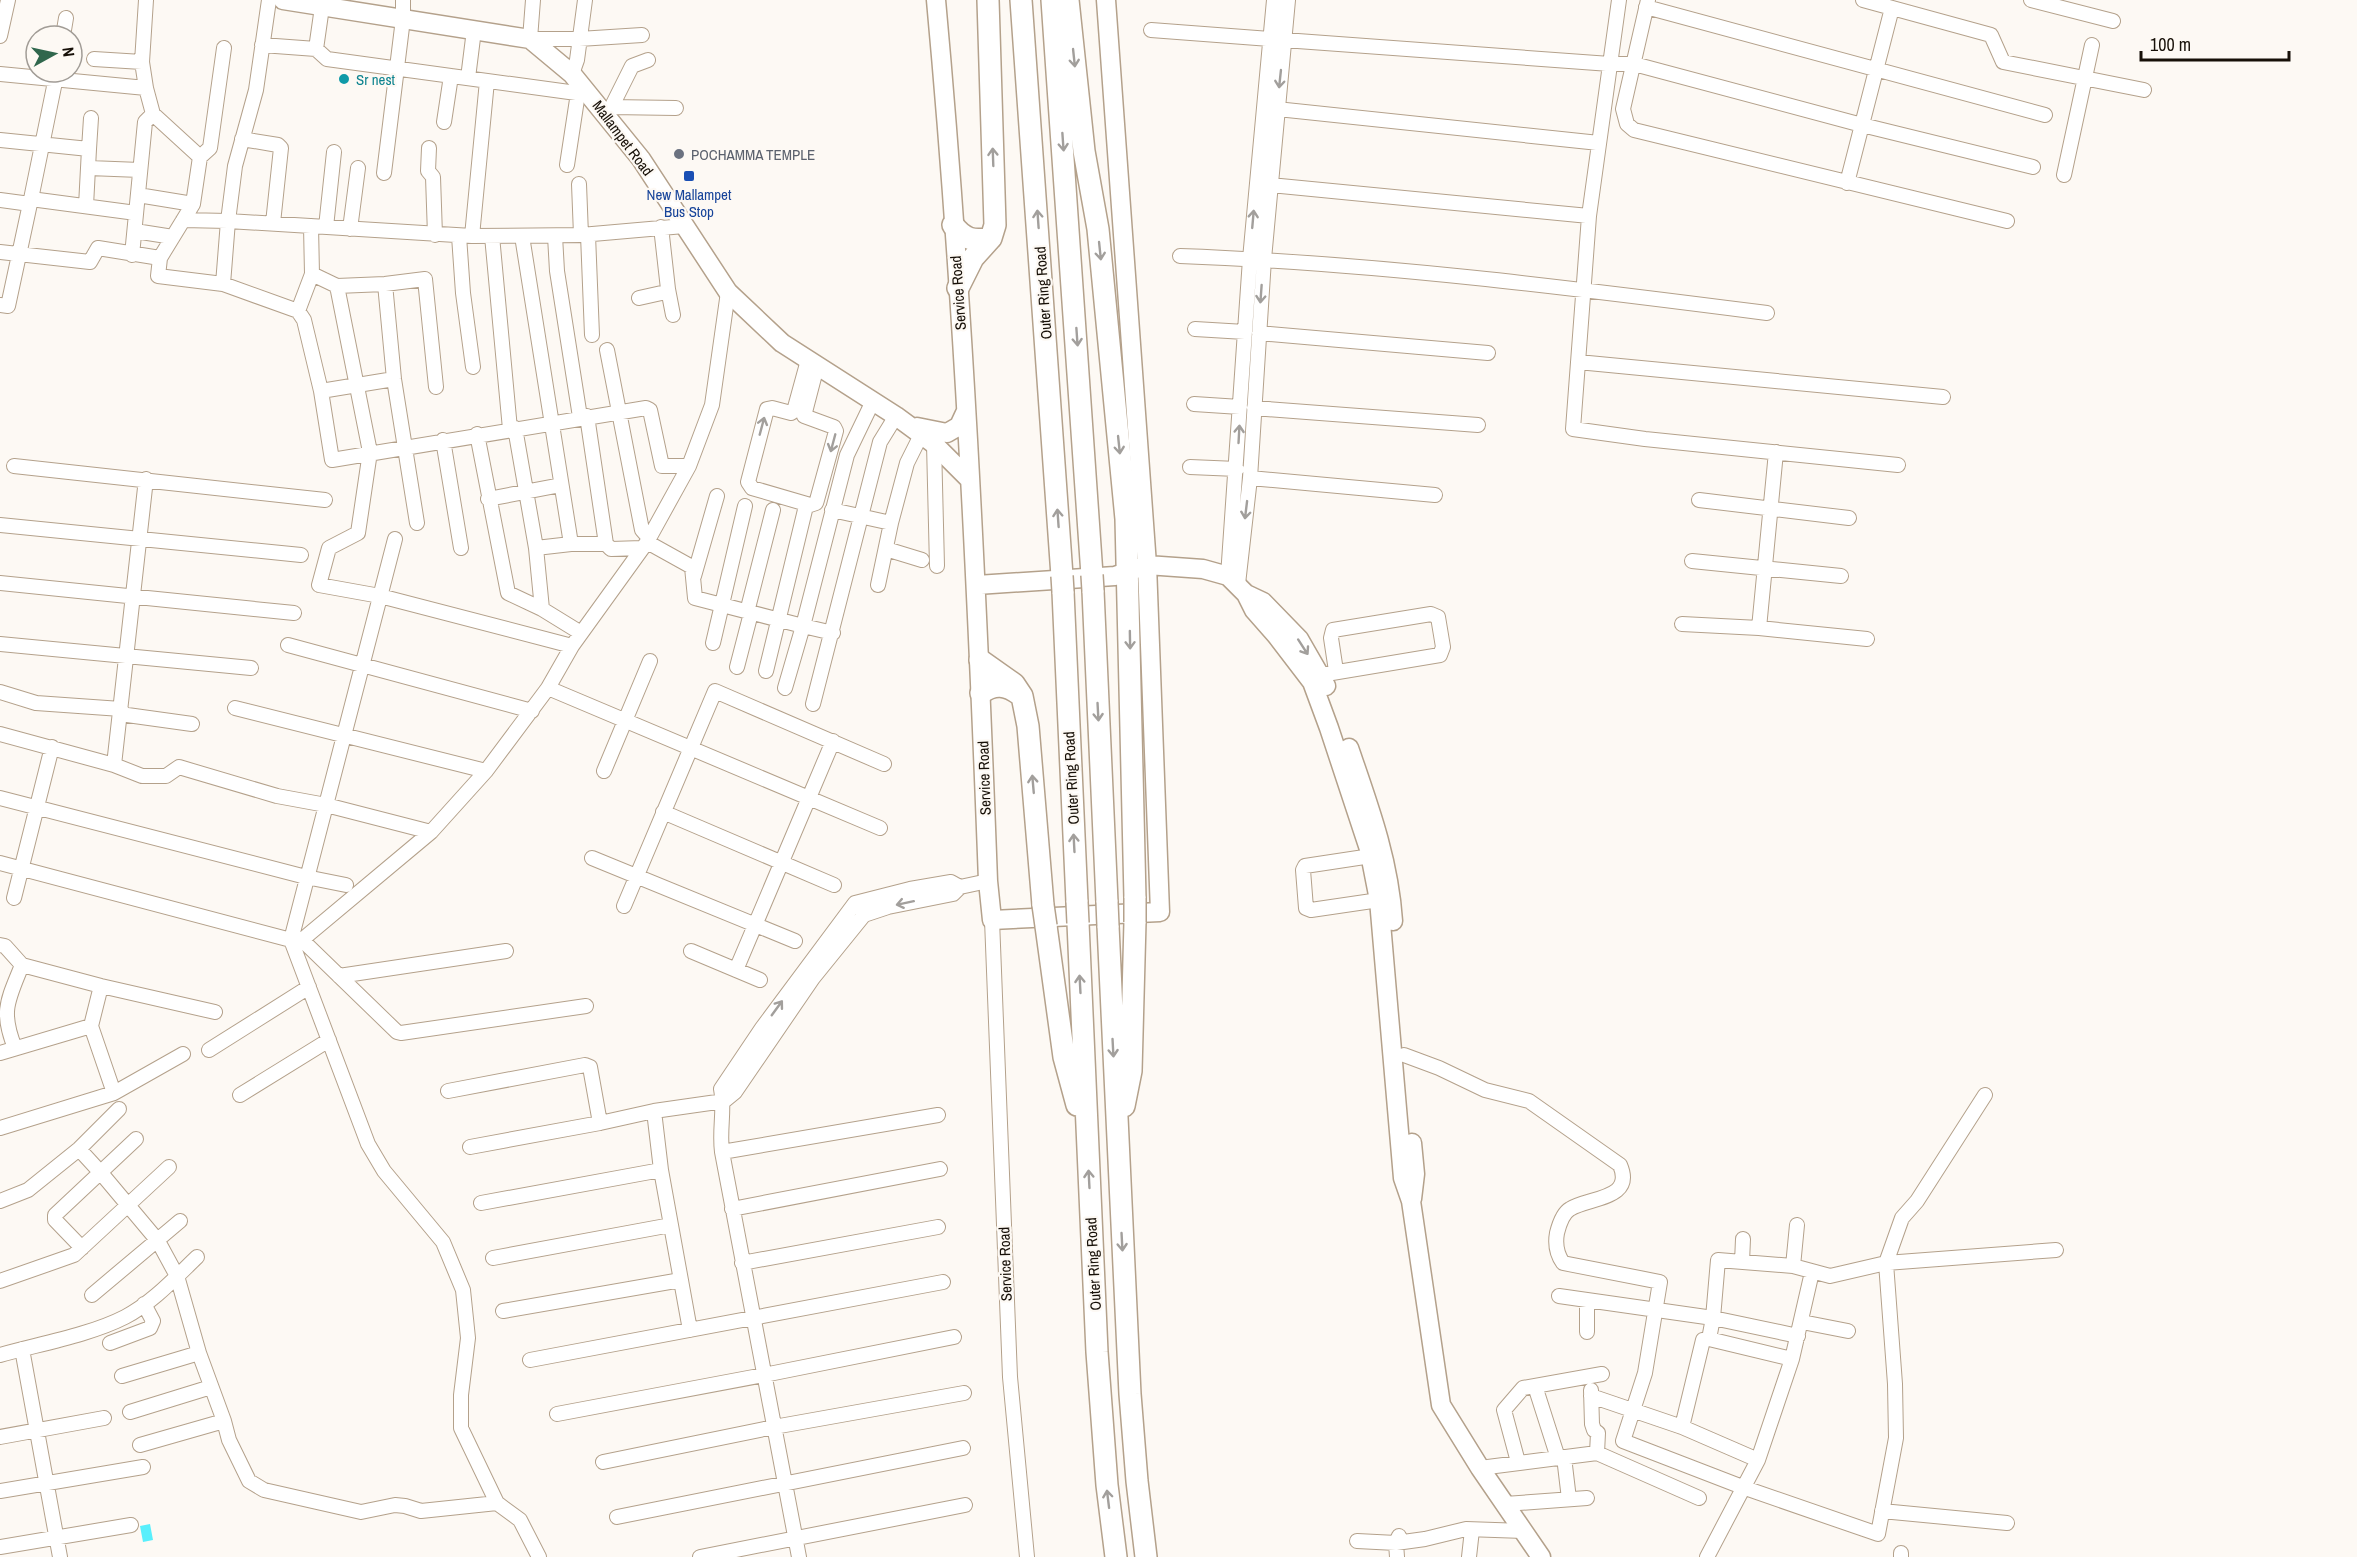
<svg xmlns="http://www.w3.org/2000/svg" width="2357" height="1557" font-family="'Archivo Narrow',sans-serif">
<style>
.water{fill:#59effc}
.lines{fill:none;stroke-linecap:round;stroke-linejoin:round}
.minor-casing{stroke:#b4a18b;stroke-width:16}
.major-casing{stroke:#b4a18b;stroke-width:21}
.highway-casing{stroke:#b4a18b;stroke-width:24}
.minor{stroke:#fff;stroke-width:14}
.major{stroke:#fff;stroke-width:18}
.highway{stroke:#fff;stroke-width:21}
.highway-bridge-casing{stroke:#b4a18b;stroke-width:24;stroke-linecap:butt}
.highway-bridge{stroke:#fff;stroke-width:21}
.oneway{stroke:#a29f9c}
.culture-dot{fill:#0f9aa8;stroke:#fdf9f4;stroke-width:2}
.worship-dot{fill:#6b7280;stroke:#fdf9f4;stroke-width:2}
.transit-dot{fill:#1a4fb4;stroke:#fdf9f4;stroke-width:2}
.labels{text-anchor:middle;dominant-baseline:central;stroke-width:4.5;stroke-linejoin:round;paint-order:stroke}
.culture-label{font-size:15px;fill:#0d838f;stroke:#fdf9f4;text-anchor:start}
.street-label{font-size:15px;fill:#171008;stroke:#fdf9f4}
.worship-label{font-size:15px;fill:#5b616d;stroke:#fdf9f4;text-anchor:start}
.transit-label{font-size:15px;fill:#164399;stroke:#fdf9f4}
</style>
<rect width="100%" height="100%" fill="#fdf9f4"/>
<path class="water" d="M150,1524L153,1540L143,1542L140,1526Z"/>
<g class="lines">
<defs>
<path id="minor" d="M146,0L142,62L146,88L153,114L200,157
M269,0L256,90L235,166L228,221L472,236L581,235L684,226
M533,0L530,39H579L642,35
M1619,0L1589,216L1573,429L1645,439L1898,465
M1648,0L1623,109L1627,124L1634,130L2007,221
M1863,0L1991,35L2003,62L2144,90
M2031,0L2113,21
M1646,7L2045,115
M1151,30L1270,39
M0,36L8,0
M63,36L66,18
M1284,40L1610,64H1634L1862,125L2033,167
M262,45L316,49L327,59L591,95
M224,48L210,148L200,157L193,204L160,258L158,276L223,284L298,311L304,320L321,391L332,460L646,408L650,410L662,466H689
M316,49L323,0
M94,59L142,62
M57,72L31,199L136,213
M0,74L146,88
M572,74L577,60L585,0
M468,78L474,30
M611,107L676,108
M1267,108L1599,143
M607,116L632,66L648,60
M444,122L451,76
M242,139L278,145L281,148L273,223
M0,140L89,149L86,206
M429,148L428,171L433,177L435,235
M89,149L91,118
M567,165L578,93
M89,168L140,170
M384,173L403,19V0
M2064,175L2092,45
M1847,183L1892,8
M579,184L581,235
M1270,185L1589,216
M138,195L193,204
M0,200L30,204
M183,220L228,221L223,284
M326,227L334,152
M350,229L358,168
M135,231L173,237
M588,235L592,335
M459,236L463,293L473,367
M472,236L487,81
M492,236L510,429
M522,236L571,544
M555,236L557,271L580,417
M0,252L90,262L98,248L160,258
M132,255L145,122L153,114
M1180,256C1376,263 1572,288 1767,313
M312,274L337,286L370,452L358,533L329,548L319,585L380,596L572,646
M385,284L394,379L417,523
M337,286L385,284L425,279L436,387
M668,289L673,315
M639,298L666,292L668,289L661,227
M0,305L8,306L31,199
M298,311L312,274L311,226
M1195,329L1245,332
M1259,333L1488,353
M607,350L642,530L649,538
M808,360L794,411L791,413L772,408L767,409L748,482L752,488L810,505L816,503L817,500L836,431L834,427L804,416L817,366
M1578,362L1943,397
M321,391L394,379
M1194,404L1240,407
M1254,408L1478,425
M587,416L606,544
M515,428L536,548L542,609
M477,434L508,593L542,609L581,633
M443,440L461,548
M934,444L937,566
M14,466L325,500
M1190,467L1237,469
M1250,478L1435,495
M488,499L561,485
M1699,500L1849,518
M832,510L891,523L907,463L921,435
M0,525L301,555
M395,539L291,940L368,1144L384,1171L443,1242L463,1290L468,1338L461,1395V1428L497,1503L520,1520L539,1557
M647,542L692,567L695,598L803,626L785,688
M536,548L571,544H606L611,549L642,548
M886,549L922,560
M1692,561L1841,576
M694,576L717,496
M1228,576L1250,259L1274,0
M0,583L294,613
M1238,584L1250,478L1264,259L1288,0
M878,585L891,523
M747,612L773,510
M1682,624L1759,628L1867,639
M1759,628L1776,452
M833,633L803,626L847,455L873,401
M713,643L745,506
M0,644L251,668
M288,645L532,711
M737,667L751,613
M766,671L805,510
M1320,675L1440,655L1443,647L1438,617L1431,614L1333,630L1331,638L1336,671
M548,688L880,828
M0,692L36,703L121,709
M813,704L880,442L896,416
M235,708L486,771
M120,714L192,724
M0,734L114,765L142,776H166L179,767L277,796L326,805L431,832
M114,765L146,479
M604,771L650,661
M0,798L306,877L346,885
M663,812L834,885
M1371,856L1305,866L1303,870L1306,908L1311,910L1379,900
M592,858L795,941
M0,863L291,940H302L309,934L431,832L486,771L548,688L572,646L647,542L689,466L712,405L728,292
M14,898L52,747
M624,906L715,691L884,764
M859,908L855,903L910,889L951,882L960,887
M992,920L1010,1377L1027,1557
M302,940L397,1032L401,1033L586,1006
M0,945L5,946L22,965L101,986L215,1012
M691,951L760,980
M736,970L833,741
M339,976L506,951
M101,986L91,1026L114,1093
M15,1048C0,1011 8,1000 22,965
M209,1050L309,987
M0,1053L91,1026
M1404,1055L1439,1068L1485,1090L1529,1101L1620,1165C1635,1200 1589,1197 1570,1209C1563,1213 1559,1225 1557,1233C1555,1244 1556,1253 1563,1263L1660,1282L1645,1373L1623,1441L1745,1488L1878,1534L1896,1438L1895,1384L1886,1263L2056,1250
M448,1091L585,1065L590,1067L600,1123
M240,1095L329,1040
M654,1111L661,1170L690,1330
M0,1128L114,1093L183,1054
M470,1147L600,1123L654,1111L724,1101L735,1092L813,978L864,915L888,907L953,894L960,887L988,881
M79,1149L101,1173L158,1241L177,1276L199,1353L224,1421L229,1440L249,1481L264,1490L361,1512L395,1505L405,1506L421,1511L497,1503
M722,1152L938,1115
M0,1201L28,1190L79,1149L119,1109
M481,1203L661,1170
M732,1209L940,1169
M82,1248L55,1220V1215L136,1139
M493,1258L671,1225
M1742,1262L1743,1239
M742,1263L938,1227
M1793,1266L1797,1225
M0,1281L74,1255L169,1167
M92,1295L180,1221
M1559,1296L1713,1318L1798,1336
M503,1311L681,1280
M1802,1322L1848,1331
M1587,1332V1300
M1709,1339L1792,1359
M110,1343L150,1328L153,1321L144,1304
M22,1349L60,1557
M0,1355C39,1344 90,1335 125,1317C152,1303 175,1278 197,1257
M530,1360L943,1282
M122,1376L199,1353
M1535,1386L1558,1458
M1591,1390L1592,1424L1594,1430L1598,1433L1597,1453
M1591,1396L1682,1427L1758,1460
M130,1412L211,1387
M557,1414L764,1375L954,1337
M1682,1427L1703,1340L1709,1339L1713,1318L1718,1260L1793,1266L1830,1276L1886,1263L1902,1218L1917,1201L1985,1095
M0,1437L104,1418
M140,1445L224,1421
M1564,1457L1569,1499
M603,1462L774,1427L964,1393
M1518,1462L1504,1410L1523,1388L1602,1374
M1480,1468L1597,1453L1699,1498
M0,1491L143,1467
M1505,1504L1587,1498
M1882,1511L2007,1523
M617,1517L963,1448
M1357,1541L1396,1543L1425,1539L1466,1529L1524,1531
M0,1547L131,1525
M1901,1553V1557
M700,1557L965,1505
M799,1557L722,1152C719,1130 725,1109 721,1089L762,1028L855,903
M1397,1557L1396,1543L1399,1536
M1469,1557L1472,1530
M1707,1557L1758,1460L1792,1359L1812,1272"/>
<path id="major" d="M283,0L530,39L572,74L641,159L728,292L782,343L896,416L934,444L970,480
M936,0C963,293 977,587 988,881L992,920L1160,912L1147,565L1106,0
M917,427L947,433L959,426L966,411
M977,585L1115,576L1147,565L1203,569L1228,576L1246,594L1254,610L1276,635L1312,682L1329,728L1369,849L1379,900L1403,1178L1411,1201L1441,1405L1480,1468L1541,1557
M1246,594L1263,602L1299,639L1326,686
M1349,748C1369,806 1389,860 1393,921
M1412,1199L1415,1174L1412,1143"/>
<path id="highway" d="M1021,0L1062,576
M1052,0L1092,575
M1068,0L1084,151L1098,229L1126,519L1135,898
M953,225C964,239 973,242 991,238
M958,288L973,258L991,238L995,225L988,0
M1093,591L1107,902
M1063,592L1077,902
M980,660L1014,684L1022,696L1028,726L1043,905
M981,693C995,683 1006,685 1019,694
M1078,923L1097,1352L1107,1485L1116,1557
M1046,926L1064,1057L1077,1105
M1108,926L1130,1394L1137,1481L1146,1557
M1124,1106L1131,1071L1135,922"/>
</defs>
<use href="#minor" class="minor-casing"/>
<use href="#major" class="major-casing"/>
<use href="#highway" class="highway-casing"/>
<use href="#minor" class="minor"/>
<use href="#major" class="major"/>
<use href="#highway" class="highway"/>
<defs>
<path id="highway-bridge" d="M1092,575L1093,591
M1062,576L1063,592
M1135,898V922
M1077,902L1078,923
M1107,902L1108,926
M1043,905L1046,926"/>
</defs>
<use href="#highway-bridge" class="highway-bridge-casing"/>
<use href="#highway-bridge" class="highway-bridge"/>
</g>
<defs><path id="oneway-shaft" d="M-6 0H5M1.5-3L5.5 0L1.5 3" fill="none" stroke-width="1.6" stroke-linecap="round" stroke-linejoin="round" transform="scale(1.5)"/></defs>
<g class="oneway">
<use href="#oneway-shaft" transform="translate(1074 58) rotate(84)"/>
<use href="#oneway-shaft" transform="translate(1280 79) rotate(96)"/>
<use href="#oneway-shaft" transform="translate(1063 142) rotate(86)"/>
<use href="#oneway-shaft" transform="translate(993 157) rotate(-92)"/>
<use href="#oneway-shaft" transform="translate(1038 219) rotate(-94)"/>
<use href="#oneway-shaft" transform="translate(1253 219) rotate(-85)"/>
<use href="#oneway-shaft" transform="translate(1100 251) rotate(84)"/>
<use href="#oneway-shaft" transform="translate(1261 294) rotate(94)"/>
<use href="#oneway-shaft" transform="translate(1077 337) rotate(86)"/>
<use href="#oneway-shaft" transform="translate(762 426) rotate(-75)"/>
<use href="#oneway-shaft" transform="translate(1239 434) rotate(-87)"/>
<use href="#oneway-shaft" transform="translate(833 443) rotate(105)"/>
<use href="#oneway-shaft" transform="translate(1119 445) rotate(84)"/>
<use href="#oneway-shaft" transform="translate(1246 510) rotate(97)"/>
<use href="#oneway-shaft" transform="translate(1058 518) rotate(-94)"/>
<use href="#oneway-shaft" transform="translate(1130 640) rotate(89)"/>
<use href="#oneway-shaft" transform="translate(1303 647) rotate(57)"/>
<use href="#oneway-shaft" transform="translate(1098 712) rotate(87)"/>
<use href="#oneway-shaft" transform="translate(1033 784) rotate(-95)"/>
<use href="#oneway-shaft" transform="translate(1074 843) rotate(-93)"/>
<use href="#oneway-shaft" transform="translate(905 903) rotate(168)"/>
<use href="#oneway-shaft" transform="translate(1080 984) rotate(-93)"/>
<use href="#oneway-shaft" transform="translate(777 1008) rotate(-54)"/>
<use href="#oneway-shaft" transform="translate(1113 1048) rotate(87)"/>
<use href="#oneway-shaft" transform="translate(1089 1179) rotate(-93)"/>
<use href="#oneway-shaft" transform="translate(1122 1242) rotate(87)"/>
<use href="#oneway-shaft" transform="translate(1108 1499) rotate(-97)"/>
</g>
<circle class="culture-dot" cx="344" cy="79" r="6"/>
<circle class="worship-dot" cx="679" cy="154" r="6"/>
<rect class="transit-dot" x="683" y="170" width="12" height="12" rx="3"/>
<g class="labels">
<g class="culture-label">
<text x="356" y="79">Sr nest</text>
</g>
<g class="street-label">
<text transform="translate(623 138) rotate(53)">Mallampet Road</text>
<text transform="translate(958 293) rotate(-94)">Service Road</text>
<text transform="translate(1043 293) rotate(-94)">Outer Ring Road</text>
<text transform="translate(984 778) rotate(-92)">Service Road</text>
<text transform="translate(1071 778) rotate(-93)">Outer Ring Road</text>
<text transform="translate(1005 1264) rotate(-92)">Service Road</text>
<text transform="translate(1093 1264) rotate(-93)">Outer Ring Road</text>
</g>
<g class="worship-label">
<text x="691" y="154">POCHAMMA TEMPLE</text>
</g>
<g class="transit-label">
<text x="689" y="194">New Mallampet<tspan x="689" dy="17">Bus Stop</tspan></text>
</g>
</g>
<g transform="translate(54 54) rotate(82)"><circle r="28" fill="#fdf9f4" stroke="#a19c96" stroke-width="1.5"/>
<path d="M0-4.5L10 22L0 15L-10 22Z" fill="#30674d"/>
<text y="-9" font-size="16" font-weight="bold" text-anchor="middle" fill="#171008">N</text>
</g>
<path d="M2141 51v9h148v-9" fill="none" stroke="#171008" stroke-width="3"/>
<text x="2150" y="51" font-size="18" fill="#171008" stroke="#fdf9f4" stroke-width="4.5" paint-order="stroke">100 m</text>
</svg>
